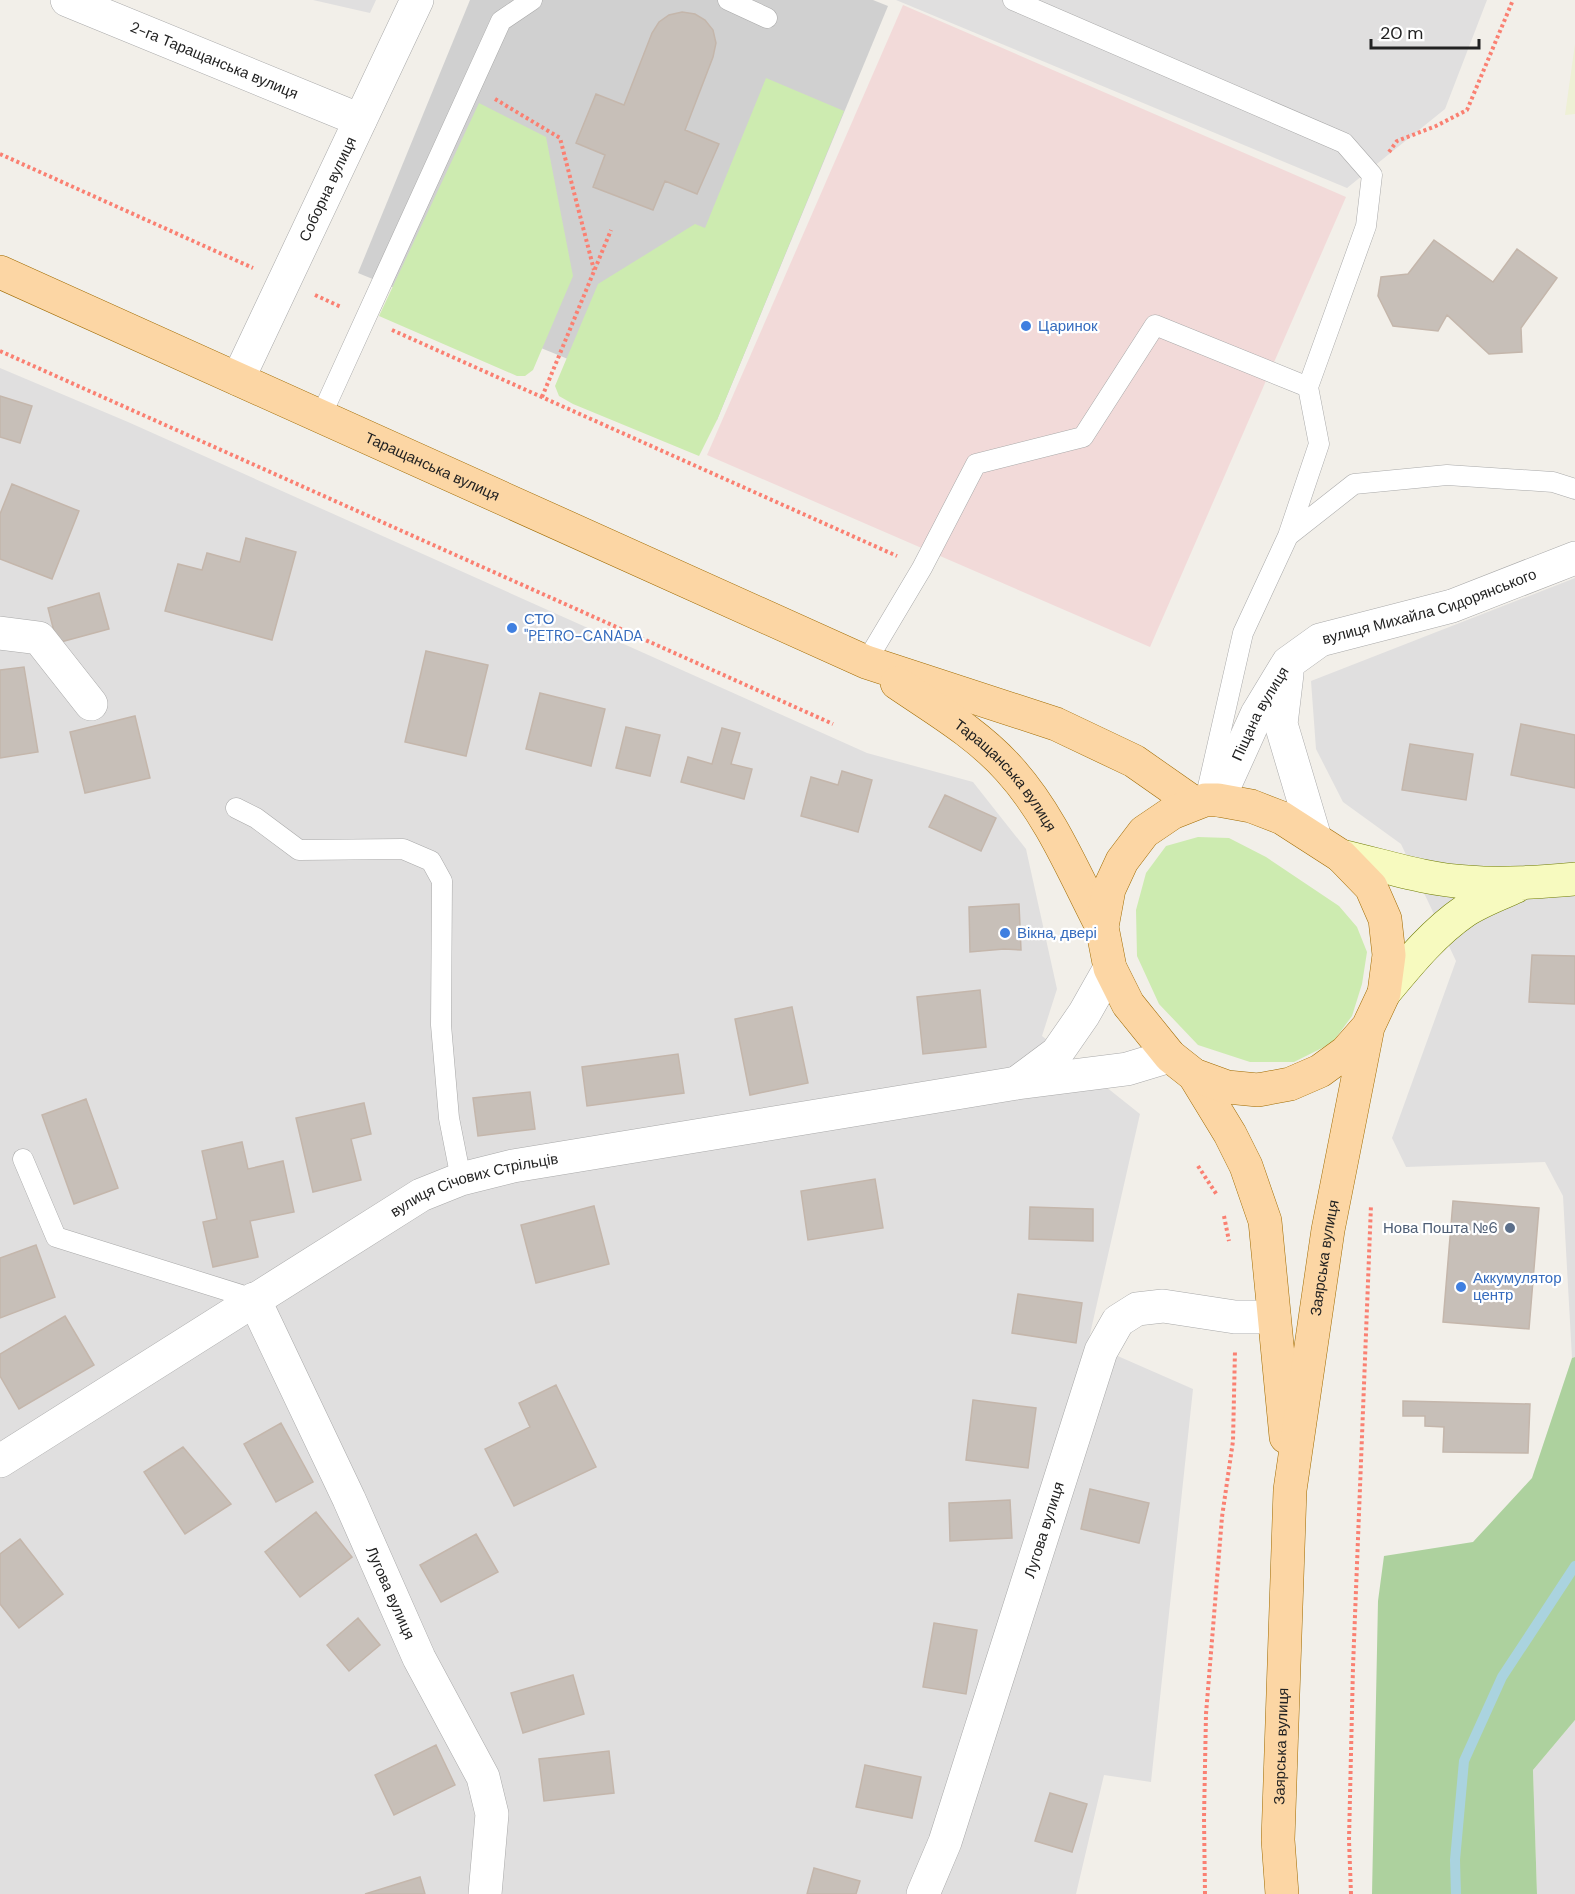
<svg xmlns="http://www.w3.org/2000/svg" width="1575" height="1894" font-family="'DM Sans',sans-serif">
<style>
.residential{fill:#e0dfdf}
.commercial{fill:#f2dad9}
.religious{fill:#d0d0d0}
.farmland{fill:#eef0d5}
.grass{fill:#cdebb0}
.forest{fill:#add19e}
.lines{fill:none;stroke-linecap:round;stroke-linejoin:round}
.stream{stroke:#aad3df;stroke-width:10}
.building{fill:#c7bfb8;stroke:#c4b6ab;stroke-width:1.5}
.lane-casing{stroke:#a9a9a9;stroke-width:21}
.street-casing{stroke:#a9a9a9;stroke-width:34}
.secondary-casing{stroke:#707d05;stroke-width:34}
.primary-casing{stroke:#a06b00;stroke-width:34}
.path{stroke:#fa8072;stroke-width:4;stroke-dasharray:3 3;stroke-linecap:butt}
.lane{stroke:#fff;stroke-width:20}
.street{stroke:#fff;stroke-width:33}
.secondary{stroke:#f7fabf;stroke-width:33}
.primary{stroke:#fcd6a4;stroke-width:33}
.shop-dot{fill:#3f7fe0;stroke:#fff;stroke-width:2}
.service-dot{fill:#5c6f8a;stroke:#fff;stroke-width:2}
.labels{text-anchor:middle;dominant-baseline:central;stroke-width:4.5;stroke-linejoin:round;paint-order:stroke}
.street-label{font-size:15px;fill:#222;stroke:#fff}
.shop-label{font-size:15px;fill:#366cbe;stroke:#fff;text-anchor:start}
.service-label{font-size:15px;fill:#4e5e75;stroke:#fff;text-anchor:end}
</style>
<rect width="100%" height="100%" fill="#f2efe9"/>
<path class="residential" d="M313,0H376L370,13Z
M896,0H1487L1445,109L1347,188Z
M0,368L128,422L867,753L973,782L1026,849L1057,989L1042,1036L1140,1114L1088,1343L1193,1389L1151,1782L1104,1775L1076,1894H0Z
M1575,578V1357L1572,1358L1563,1196L1545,1162L1406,1167L1392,1138L1456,961L1401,844L1343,802L1316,749L1311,681Z
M1575,1720V1894H1537L1533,1770Z"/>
<path class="commercial" d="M903,5L1346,197L1150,647L707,455Z"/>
<path class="religious" d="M470,0H873L888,6L717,420L358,273Z"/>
<path class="farmland" d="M1575,44V114L1565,115Z"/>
<path class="grass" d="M766,78L844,111L717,420L699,456L573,404L559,396L555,386L598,284L695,224L705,228Z
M479,103L546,137L573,276L533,370L525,376H517L379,316Z
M1198,837L1229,838L1266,857L1339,906L1357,927L1367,952L1362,984L1352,1016L1332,1043L1294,1062H1250L1198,1045L1159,1004L1137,956L1136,910L1146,873L1166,846Z"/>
<path class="forest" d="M1575,1357V1720L1533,1770L1537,1894H1372L1378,1601L1384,1556L1473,1542L1532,1478L1572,1358Z"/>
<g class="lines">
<path class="stream" d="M1456,1894L1455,1860L1464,1761L1502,1677L1575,1566"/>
</g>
<path class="building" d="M682,12L695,14L705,20L713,30L716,43L713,57L685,130L719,144L697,194L665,181L653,210L593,187L605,155L576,143L596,94L624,105L652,33L659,22L669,15Z
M1434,240L1493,282L1517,249L1557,278L1521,328L1522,352L1489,354L1447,315L1438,331L1393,326L1378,296L1381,277L1408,274Z
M0,396L32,406L20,443L0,437Z
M12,484L79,511L52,579L0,559V514Z
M246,538L296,552L272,640L165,611L178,564L202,570L207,553L240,562Z
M99,593L109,629L57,643L48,608Z
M426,651L488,665L466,756L405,742Z
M24,667L38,752L0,758V670Z
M540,693L605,709L591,766L526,749Z
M135,716L150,778L85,793L70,732Z
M1521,724L1575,735V788L1511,775Z
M626,727L660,735L650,776L616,768Z
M722,728L740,733L731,764L752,769L744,799L681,782L688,757L712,764Z
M1410,744L1473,754L1466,800L1402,790Z
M842,771L872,780L858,832L801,816L811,777L838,785Z
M945,795L996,818L981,851L929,827Z
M1019,904L1021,950L1004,949L970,952L969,907Z
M1532,955L1575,956V1004L1529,1002Z
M980,990L986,1047L923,1054L917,997Z
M792,1007L808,1083L750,1095L735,1019Z
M678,1054L684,1093L587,1106L582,1067Z
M530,1092L535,1129L478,1136L473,1098Z
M86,1099L118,1188L74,1204L42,1115Z
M364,1103L371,1134L351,1139L361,1180L313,1192L296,1118Z
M242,1142L248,1169L283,1161L294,1212L250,1221L258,1257L213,1267L203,1222L217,1219L202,1151Z
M875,1179L883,1228L808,1240L801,1191Z
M1453,1201L1539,1208L1529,1329L1443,1322Z
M594,1206L609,1264L536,1283L521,1225Z
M1030,1207L1093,1209V1241L1029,1239Z
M36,1245L55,1297L0,1318V1258Z
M1018,1294L1082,1303L1076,1343L1012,1333Z
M65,1316L94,1365L19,1409L0,1376V1354Z
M556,1385L596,1467L514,1506L485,1449L530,1427L519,1403Z
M973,1400L1036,1408L1028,1468L966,1460Z
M1403,1401L1530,1404L1528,1453L1443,1452L1444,1427L1425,1426V1416H1403Z
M281,1423L313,1482L276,1502L244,1444Z
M183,1447L231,1504L185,1534L144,1472Z
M1090,1489L1149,1503L1139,1543L1081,1529Z
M1010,1500L1012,1538L950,1541L949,1503Z
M316,1512L352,1557L300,1597L265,1552Z
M476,1534L498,1572L441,1602L420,1565Z
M20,1539L63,1594L19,1628L0,1604V1554Z
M358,1618L380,1645L349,1671L327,1645Z
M934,1623L977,1630L966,1694L923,1687Z
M573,1675L584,1714L523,1733L511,1693Z
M436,1745L455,1785L394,1815L375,1775Z
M609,1751L614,1793L544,1801L539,1759Z
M865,1765L921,1777L912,1818L856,1807Z
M1050,1793L1087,1804L1072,1852L1035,1841Z
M814,1868L860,1881L856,1894H807Z
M420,1877L425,1894H365Z"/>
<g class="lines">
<defs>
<path id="lane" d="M728,0L767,18
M1013,0L1344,143L1372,175L1366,226L1308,387L1319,444L1288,536
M321,416L501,21L532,0
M866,662L922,568L976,464L1083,437L1155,325L1308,387
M1205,800L1243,633L1288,536L1354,484L1447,475L1553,482L1575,489
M236,808L256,818L299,850L403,849L431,861L442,881L441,1025L449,1118L461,1179
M23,1159L56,1237L254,1299"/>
<g id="street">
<path id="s1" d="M67,0L360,120"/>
<path id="s2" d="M238,379L417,0"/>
<path d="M0,633L39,638L91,704"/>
<path d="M1287,674L1281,724L1315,838"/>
<path id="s3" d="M1218,800L1257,714L1288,663L1320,640L1452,606L1575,558"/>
<path d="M1018,1082L1057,1053L1084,1014L1110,968"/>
<path id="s4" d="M254,1299L349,1499L419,1658L483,1777L492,1814L485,1894"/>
<path id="s5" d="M0,1461L421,1195L461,1179L513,1166L1017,1083L1127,1069L1170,1056"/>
<path id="s6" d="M923,1894L945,1842L1101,1351L1118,1321L1137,1309L1163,1306L1235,1317H1274"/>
</g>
<path id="secondary" d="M1341,856C1382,865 1425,880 1468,882C1504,885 1539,882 1575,879
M1384,993C1409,963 1433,933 1465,911C1480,901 1499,894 1515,887"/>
<g id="primary">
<path id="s7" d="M0,272L866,662L1056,724L1134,761L1194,803"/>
<path id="s8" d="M897,683C935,709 978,734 1009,769C1050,814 1074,873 1102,927"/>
<path d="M1194,1075L1230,1134L1246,1166L1265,1221L1286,1437"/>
<path id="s9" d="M1282,1894L1278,1840L1290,1490L1328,1230L1368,1027L1384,993L1389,955L1385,919L1371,887L1341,856L1282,818L1251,806L1218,800H1205L1172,813L1144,832L1122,861L1109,889L1102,927L1110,968L1128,1004L1170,1056L1194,1075L1227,1087L1258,1090L1290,1084L1320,1071L1346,1052L1368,1027"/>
</g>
</defs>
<use href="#lane" class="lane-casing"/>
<use href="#street" class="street-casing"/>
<use href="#secondary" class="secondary-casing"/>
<use href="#primary" class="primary-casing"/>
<path class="path" d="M495,99L560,138L594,270
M1389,152L1397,141L1436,126L1467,110L1513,0
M0,154L253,268
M315,295L341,307
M392,330L897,556
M0,351L833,724
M542,397L611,230
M1198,1166L1217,1195
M1224,1216L1229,1241
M1205,1894L1204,1818L1206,1714L1222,1517L1233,1441L1235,1350
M1351,1894L1349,1840L1353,1667L1371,1205"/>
<use href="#lane" class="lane"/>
<use href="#street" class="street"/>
<use href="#secondary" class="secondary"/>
<use href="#primary" class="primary"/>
</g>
<g class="shop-dot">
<circle cx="1026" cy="326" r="6"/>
<circle cx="512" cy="628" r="6"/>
<circle cx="1005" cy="933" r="6"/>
<circle cx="1461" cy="1287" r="6"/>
</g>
<circle class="service-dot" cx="1510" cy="1228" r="6"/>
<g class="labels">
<g class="street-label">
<text stroke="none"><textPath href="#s1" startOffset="159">2-га Таращанська вулиця</textPath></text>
<text stroke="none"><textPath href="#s2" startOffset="210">Соборна вулиця</textPath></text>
<text stroke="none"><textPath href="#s7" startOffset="474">Таращанська вулиця</textPath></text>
<text stroke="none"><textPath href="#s3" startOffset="308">вулиця Михайла Сидорянського</textPath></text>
<text stroke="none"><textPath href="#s3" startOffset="96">Піщана вулиця</textPath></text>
<text stroke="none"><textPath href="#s8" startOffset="144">Таращанська вулиця</textPath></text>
<text stroke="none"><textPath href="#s5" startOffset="552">вулиця Січових Стрільців</textPath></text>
<text stroke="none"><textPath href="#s9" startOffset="639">Заярська вулиця</textPath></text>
<text stroke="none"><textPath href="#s6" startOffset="384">Лугова вулиця</textPath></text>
<text stroke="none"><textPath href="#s4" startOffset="324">Лугова вулиця</textPath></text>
<text stroke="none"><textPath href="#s9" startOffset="148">Заярська вулиця</textPath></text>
</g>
<g class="shop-label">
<text x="1038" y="326">Царинок</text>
<text x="524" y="619">СТО<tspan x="524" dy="17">"PETRO-CANADA</tspan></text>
<text x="1017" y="933">Вікна, двері</text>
<text x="1473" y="1278">Аккумулятор<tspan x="1473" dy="17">центр</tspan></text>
</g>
<g class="service-label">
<text x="1498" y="1228">Нова Пошта №6</text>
</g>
</g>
<path d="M1371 39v9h108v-9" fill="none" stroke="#222222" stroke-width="3"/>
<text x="1380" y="39" font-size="18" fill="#222222" stroke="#ffffff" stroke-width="4.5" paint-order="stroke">20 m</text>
</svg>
